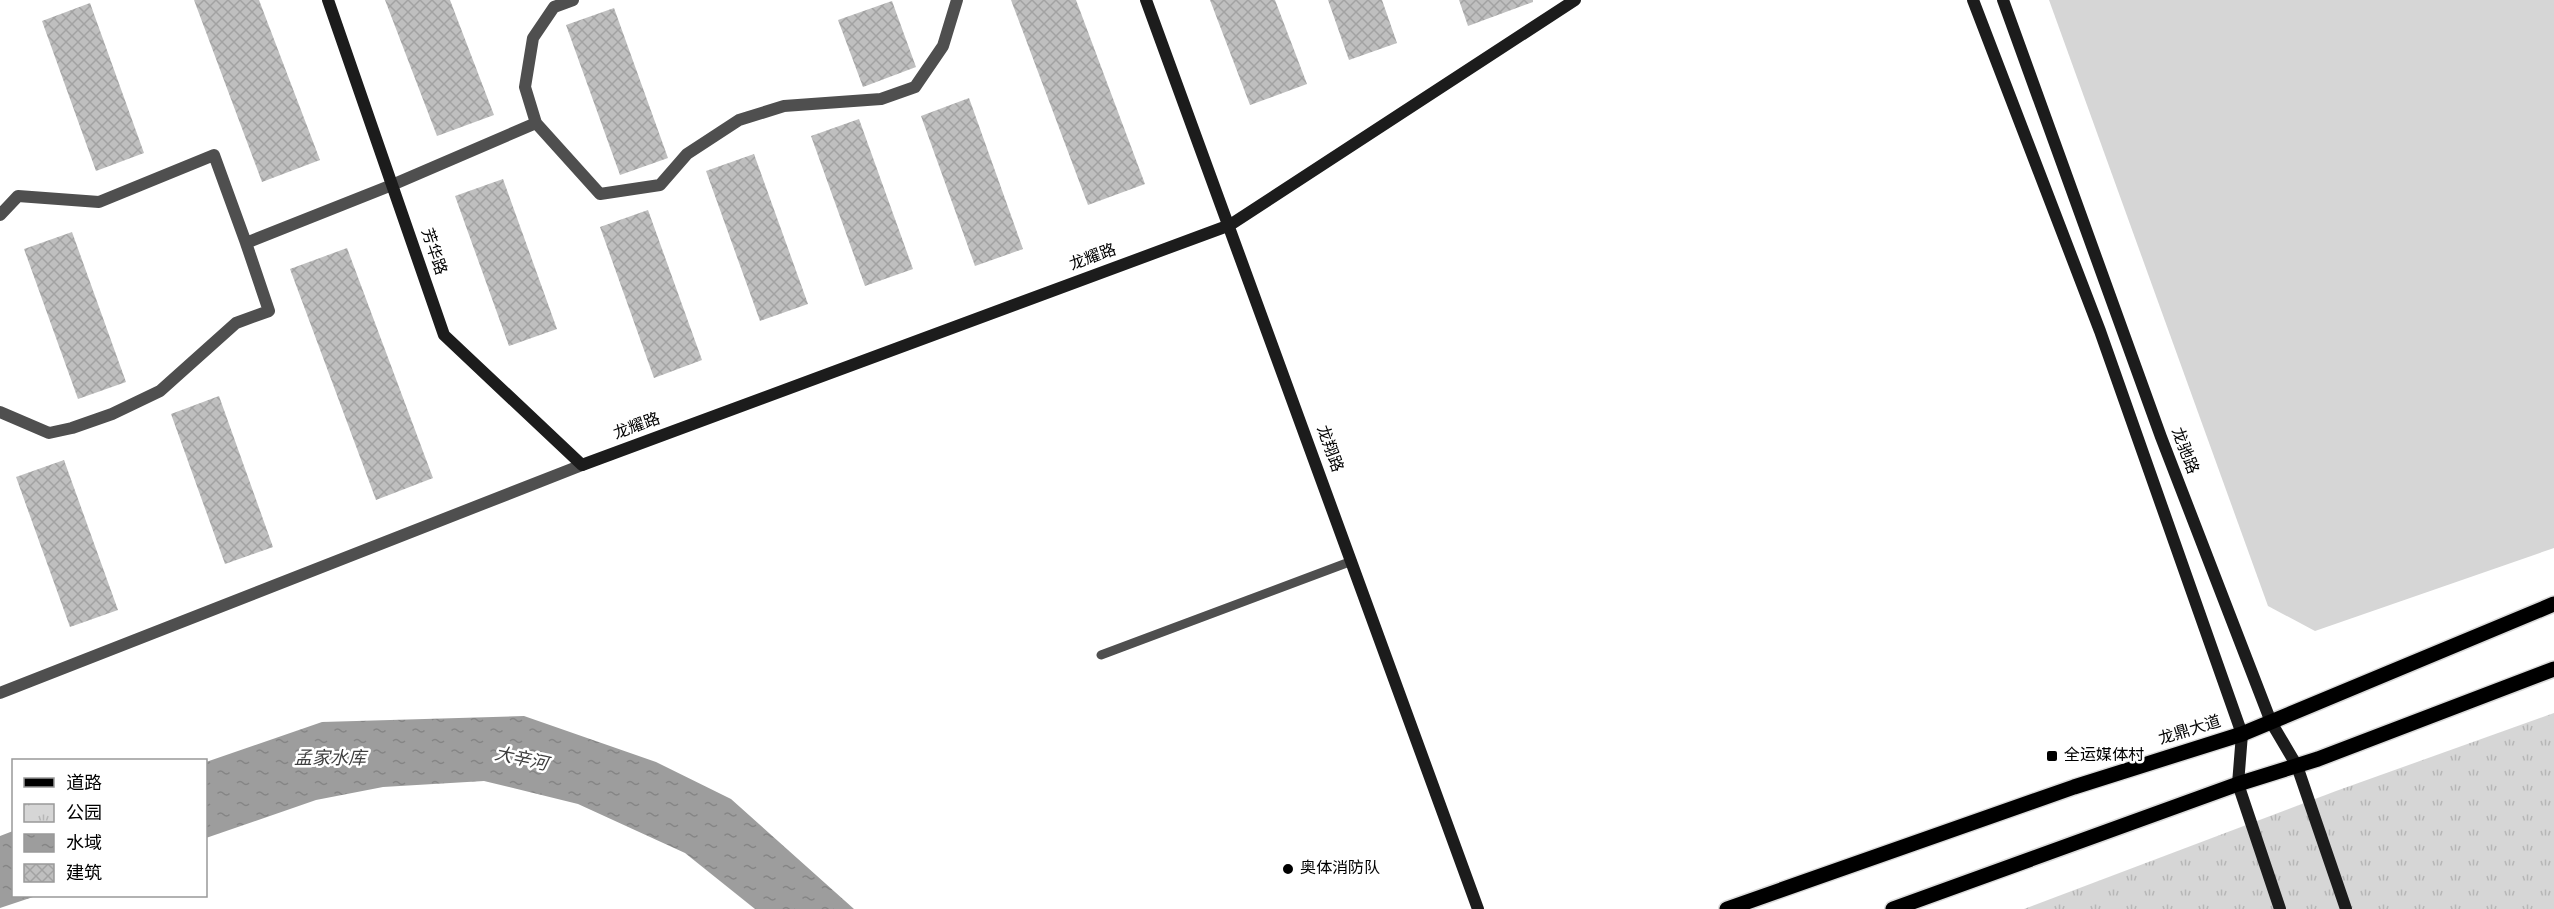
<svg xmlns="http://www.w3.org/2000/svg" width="2554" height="909" font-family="Overpass,'Noto Sans SC',sans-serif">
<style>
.grass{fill:#d6d6d6}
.park{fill:url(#park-tufts)}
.water{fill:url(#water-ripples)}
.building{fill:url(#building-cross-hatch)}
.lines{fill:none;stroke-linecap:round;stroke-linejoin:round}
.primary-casing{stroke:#dbdbdb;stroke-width:18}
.lane{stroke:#4f4f4f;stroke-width:9}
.street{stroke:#4f4f4f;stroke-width:12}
.secondary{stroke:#1c1c1c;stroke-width:12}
.primary{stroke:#000;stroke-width:15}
.poi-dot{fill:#000;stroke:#fff;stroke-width:2}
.labels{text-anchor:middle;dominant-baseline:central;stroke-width:5;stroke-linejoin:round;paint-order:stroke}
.street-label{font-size:16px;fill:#000;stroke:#fff}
.poi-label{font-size:16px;fill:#000;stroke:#fff;text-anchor:start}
.water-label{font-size:18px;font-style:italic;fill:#3e3e3e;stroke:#fff}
</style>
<defs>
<pattern id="park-tufts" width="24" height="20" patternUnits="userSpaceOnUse" patternTransform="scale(1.5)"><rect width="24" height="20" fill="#d6d6d6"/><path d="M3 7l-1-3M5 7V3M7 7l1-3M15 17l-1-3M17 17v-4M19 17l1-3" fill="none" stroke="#b6b6b6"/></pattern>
<pattern id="water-ripples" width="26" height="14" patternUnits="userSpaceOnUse" patternTransform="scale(1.5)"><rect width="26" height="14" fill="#9d9d9d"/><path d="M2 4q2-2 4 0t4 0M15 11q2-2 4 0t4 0" fill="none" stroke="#858585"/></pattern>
<pattern id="building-cross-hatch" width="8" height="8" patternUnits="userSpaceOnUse" patternTransform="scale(1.5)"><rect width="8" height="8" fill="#bfbfbf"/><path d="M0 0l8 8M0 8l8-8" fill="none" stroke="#a2a2a2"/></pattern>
</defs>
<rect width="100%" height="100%" fill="#fff"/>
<path class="grass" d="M2049,0H2554V548L2315,631L2268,606Z"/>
<path class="park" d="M2554,713V909H2024L2336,791Z"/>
<path class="water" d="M524,716L656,762L731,799L854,909H755L685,853L578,804L484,781L383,787L316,800L206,838V762L322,722Z
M13,831L14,896H36L0,908V836Z"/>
<path class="building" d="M194,0H259L320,160L262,182Z
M385,0H450L494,115L437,136Z
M1011,0H1076L1145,184L1088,205Z
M1210,0H1275L1307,84L1250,105Z
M1328,0H1382L1397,43L1349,60Z
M1459,0H1533V2L1468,26Z
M892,1L916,67L863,87L838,20Z
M90,3L144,153L96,171L42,21Z
M614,8L668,158L620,175L566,25Z
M969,98L1023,249L975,266L921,116Z
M859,119L913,269L865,286L811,136Z
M754,154L808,304L760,321L706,171Z
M503,179L557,329L509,346L455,196Z
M648,210L702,360L654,378L600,227Z
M72,232L126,382L78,399L24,249Z
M347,248L433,478L376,500L290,269Z
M219,396L273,547L225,564L171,414Z
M64,460L118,610L70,627L16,477Z"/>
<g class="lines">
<defs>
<path id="primary" d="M1727,909L2074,787L2242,734L2554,604
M1893,909L2238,784L2318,759L2554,669"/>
</defs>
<use href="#primary" class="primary-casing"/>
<path class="lane" d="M1101,655L1352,561"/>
<path class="street" d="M536,123L525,87L533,38L554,7L573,0
M0,215L18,196L99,202L214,155L246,243L392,185L536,123L600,194L660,185L687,154L739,120L784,106L881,99L915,87L943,46L957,0
M0,412L49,433L72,428L112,414L160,391L236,323L269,311L246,243
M0,693L582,465"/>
<path class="secondary" d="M328,0L444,335L582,465L1230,225L1575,0
M1146,0L1478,909
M1973,0L2100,331L2242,734L2238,784L2280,909
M2003,0L2161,437L2271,722L2297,766L2346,909"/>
<use href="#primary" class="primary"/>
</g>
<g class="poi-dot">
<rect x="2046" y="750" width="12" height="12" rx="3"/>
<circle cx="1288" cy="869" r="6"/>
</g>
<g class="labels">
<g class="street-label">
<text transform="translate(433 252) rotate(71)">芳华路</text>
<text transform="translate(1093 258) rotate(-20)">龙耀路</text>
<text transform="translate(637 427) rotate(-20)">龙耀路</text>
<text transform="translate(1329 449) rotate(70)">龙翔路</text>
<text transform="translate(2184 451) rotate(69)">龙驰路</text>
<text transform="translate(2190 731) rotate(-17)">龙鼎大道</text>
</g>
<g class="poi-label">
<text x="2064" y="756">全运媒体村</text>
<text x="1300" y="869">奥体消防队</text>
</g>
<g class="water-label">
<text x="330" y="759">孟家水库</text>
<text transform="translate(521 760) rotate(12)">大辛河</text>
</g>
</g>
<rect x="12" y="759" width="195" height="138" fill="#ffffff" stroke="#999999" stroke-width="1.5"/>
<rect x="24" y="778" width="30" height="9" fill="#000000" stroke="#999999" stroke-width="1.5"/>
<text x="66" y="789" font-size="18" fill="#000000">道路</text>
<rect x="24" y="804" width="30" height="18" fill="url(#park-tufts)" stroke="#999999" stroke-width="1.5"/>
<text x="66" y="819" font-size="18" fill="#000000">公园</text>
<rect x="24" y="834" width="30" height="18" fill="url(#water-ripples)" stroke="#999999" stroke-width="1.5"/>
<text x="66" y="849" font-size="18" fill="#000000">水域</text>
<rect x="24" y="864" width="30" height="18" fill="url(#building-cross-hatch)" stroke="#999999" stroke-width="1.5"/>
<text x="66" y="879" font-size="18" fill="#000000">建筑</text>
</svg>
